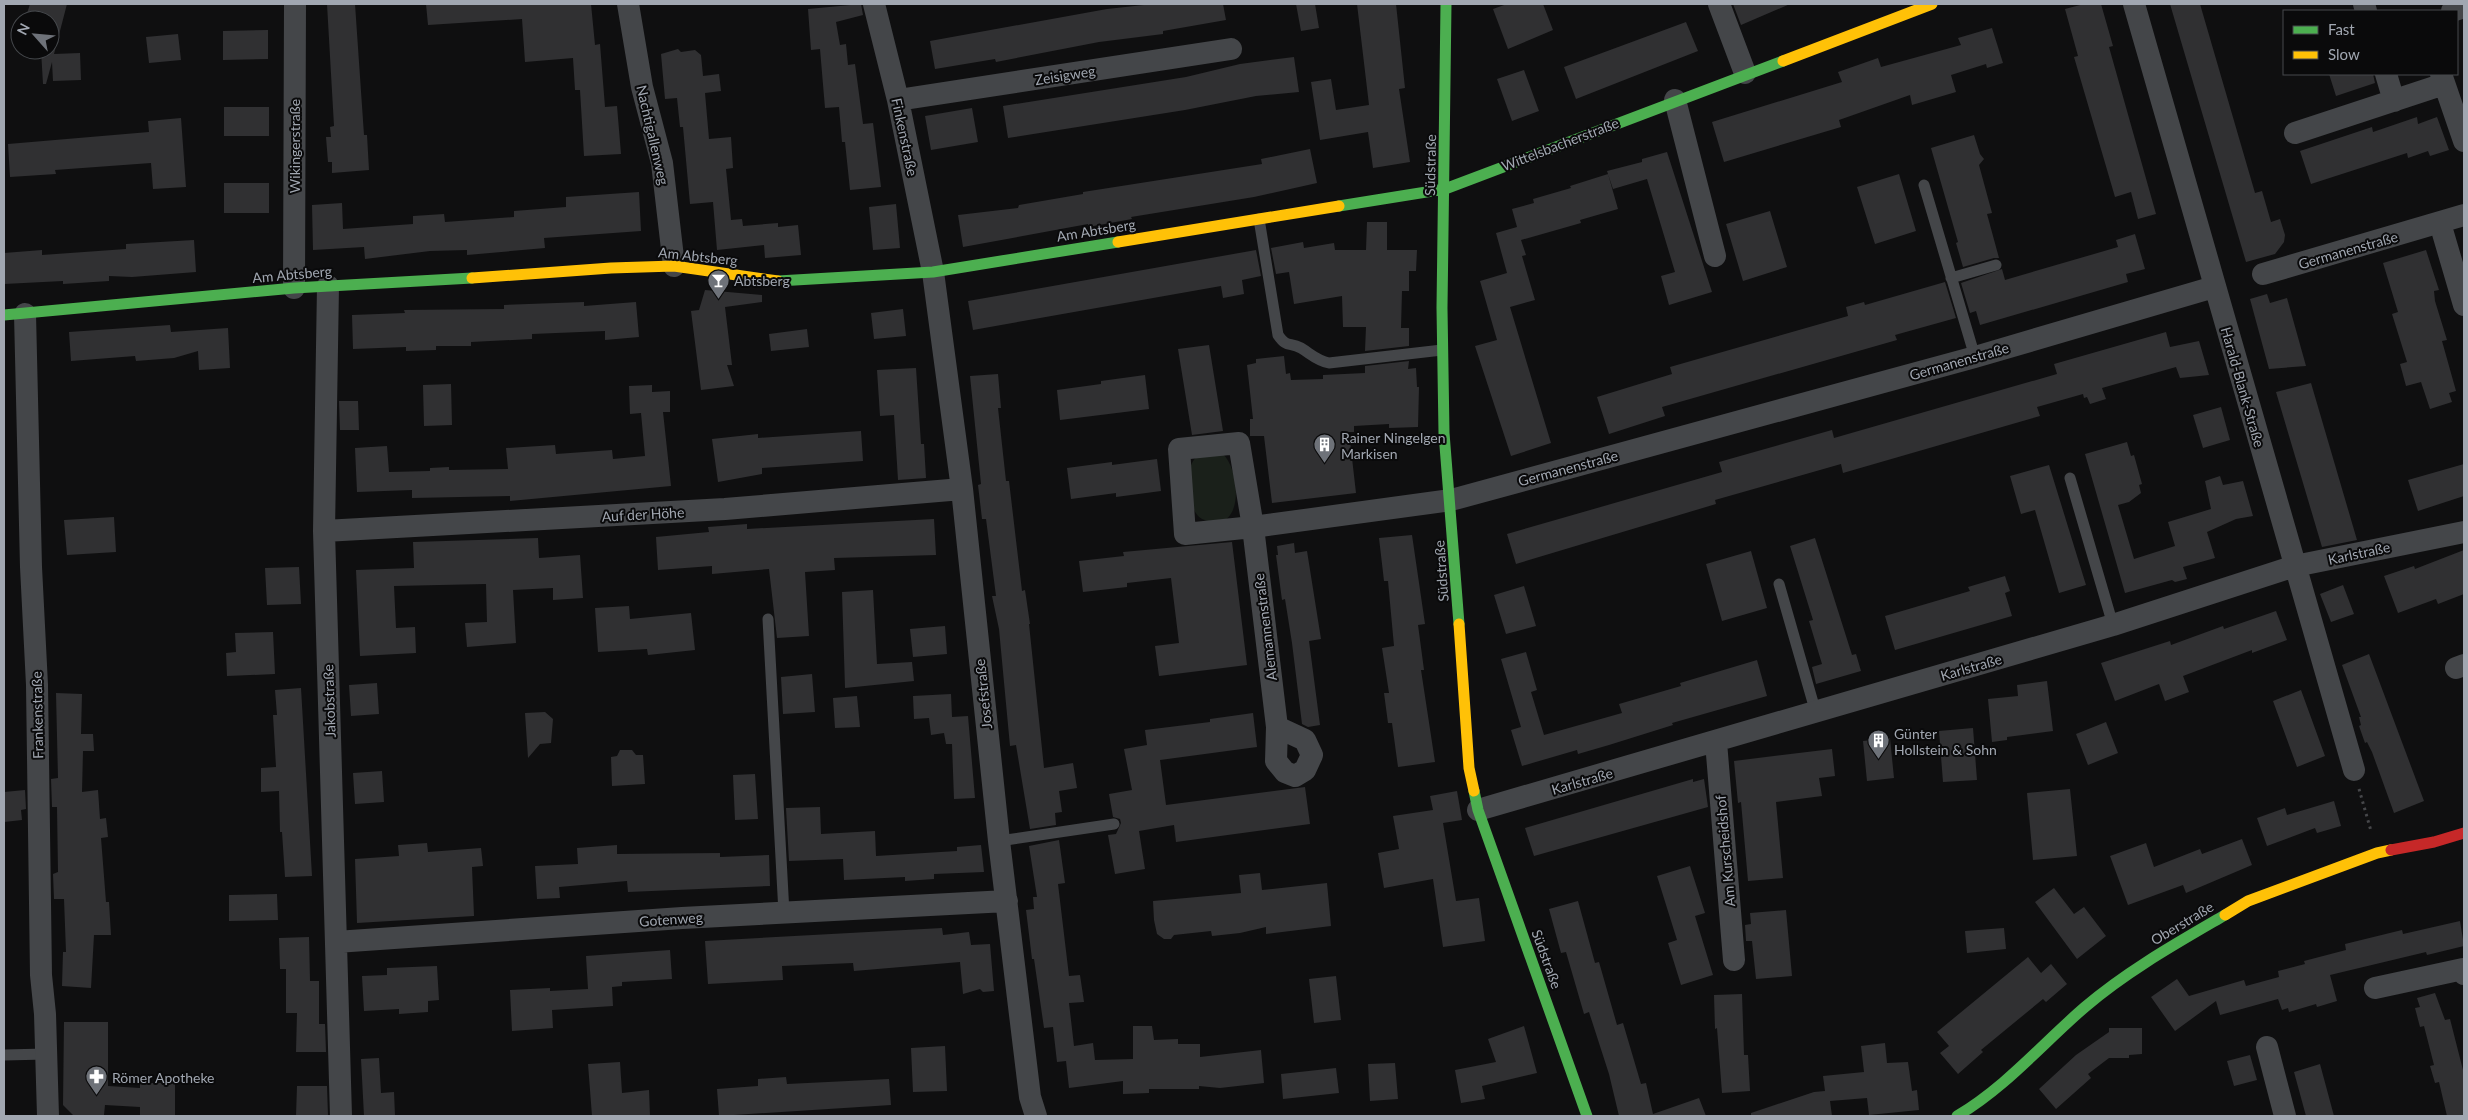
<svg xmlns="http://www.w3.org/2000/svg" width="2468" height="1120" font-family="Lato,sans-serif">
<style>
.green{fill:#1a201a}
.building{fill:#303032}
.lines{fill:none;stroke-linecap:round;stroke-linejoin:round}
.path{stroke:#46474a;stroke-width:3;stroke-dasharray:2.5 4;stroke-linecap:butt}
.lane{stroke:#444649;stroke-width:11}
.street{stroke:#444649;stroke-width:22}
.fast{stroke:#4caf50;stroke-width:11}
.slow{stroke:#ffc107;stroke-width:11}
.jam{stroke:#c62828;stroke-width:11}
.labels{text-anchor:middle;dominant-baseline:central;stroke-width:4;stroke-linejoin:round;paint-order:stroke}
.street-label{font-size:14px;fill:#a1a7b1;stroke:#0a0a0b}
.poi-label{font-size:14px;fill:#a1a7b1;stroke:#0a0a0b;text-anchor:start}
</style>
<rect width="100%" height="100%" fill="#0f0f10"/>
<path class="green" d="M1223,454C1242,473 1244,538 1202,519C1187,512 1181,463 1200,455C1206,453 1216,455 1223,454Z"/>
<path class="building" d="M30,4H67L54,54L80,53L81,80L53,81L52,62L46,84H43L41,50H50V20H25Z
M327,4H355L364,135H367L369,170L332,173V162H328L326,137H331L330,127L334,126Z
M426,4H591L595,45L600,44L605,107L617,106L621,154L584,156L580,90H575L573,58L525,62L522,19L428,25Z
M861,4L863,15L836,22L840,45L846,44L848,65L855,64L863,124L873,123L881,187L850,190L845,142H842L839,107L825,108L820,49L811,50L808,9Z
M1153,4H1223L1226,20L1163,31V34L1099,42L996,62L995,59L935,69L930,41L1107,9Z
M1296,4H1315L1319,28L1301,31Z
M1357,4H1396L1405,88L1399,89L1410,162L1373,168L1368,132L1320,140L1311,82L1331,79L1336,110L1369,105Z
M1507,4H1543L1553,30L1508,49L1493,9Z
M1733,4H1790L1741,25Z
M2084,4H2101L2113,46L2109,47L2156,214L2138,219L2131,192L2115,197L2074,57L2078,56L2065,9Z
M2170,4H2200L2255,193L2262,191L2271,222L2280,219L2285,235L2284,242L2275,254L2246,262Z
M1686,22L1698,51L1576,99L1564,67Z
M1992,28L2003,63L1987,68L1986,64L1951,75L1956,92L1912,105L1910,95L1839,120L1841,127L1724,162L1712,122L1842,82L1838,72L1878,58L1881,67L1961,45L1958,38Z
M268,30V59L223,60V31Z
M178,34L181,60L149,63L146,37Z
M678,49L681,52L695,50L701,55L703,76L719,74L721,91L705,93L709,139L731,137L733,168L726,169L731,220L742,219L743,226L778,223V227L798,225L801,255L765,258L764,245L717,250L713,202L690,204L683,127H680L677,98L665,99L661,54Z
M1294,57L1299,92L1256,96L1185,110L1008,138L1003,106L1186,77L1240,64Z
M1524,70L1539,111L1512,121L1497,79Z
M2329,74H2373L2375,83L2336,96Z
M224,107H269V136H224Z
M972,108L978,142L931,150L925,116Z
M2417,117L2418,124L2437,117L2449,150L2430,156L2428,151L2408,158L2407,153L2311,184L2300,151L2372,127L2373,132Z
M181,118L186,187L153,189L151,163L55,170L56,174L10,177L8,144L149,132L148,121Z
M1974,135L1980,154L1984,159L1979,165L1992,213L1987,214L1999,258H1994L1963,267L1956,243L1958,242L1931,148Z
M1310,149L1317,183L1254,197L1131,217L1132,219L1088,227V224L963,247L958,215L1018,208L1019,205L1083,194V192L1262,164L1261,159Z
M1667,152L1712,292L1669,305L1661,276L1675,272L1647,179L1613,189L1607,171L1642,162V159Z
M1608,174L1618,209L1580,220L1581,223L1521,240L1526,255L1522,256L1535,300L1510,307L1551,443L1511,456L1475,346L1497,340L1480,281L1507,273L1496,233L1517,227L1512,209L1534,203L1533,199L1571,188L1570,186Z
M1899,174L1916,231L1875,244L1857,187Z
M224,183H269V213H224Z
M639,192L641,231L544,238L545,248L467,255V250L430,251L365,259L364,247L313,250L312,205L342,203L343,229L413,224V216L444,214L445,222L514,217V211L566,207V197Z
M896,204L900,248L873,250L869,207Z
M1770,211L1787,267L1743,281L1726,224Z
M1367,222H1387V250H1417L1416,271H1409V291H1402L1401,328H1409V346L1365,351L1366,327H1343L1342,296L1294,304L1289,272L1276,274L1271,248L1303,242L1304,248L1334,243L1335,250H1366Z
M2135,234L2145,269L2126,274L2128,282L1980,325L1976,311L1970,313L1961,283L2002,269L2005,280L2118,247L2116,240Z
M194,240L196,272L132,277L109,276V281L63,284V281L4,284V253L42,250V255L126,249V244Z
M1256,250L1261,276L1242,280L1244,294L1223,298L1221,286L973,330L968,301Z
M2426,250L2439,290L2434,291L2435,301L2447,340L2442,341L2456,391L2449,393L2452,402L2430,409L2421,382L2406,386L2400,364L2407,362L2392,314L2398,312L2383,263Z
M1945,282L1956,318L1895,335L1897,340L1662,407L1665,416L1609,434L1597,397L1672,374L1670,367L1848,316L1846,307L1864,302L1865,305Z
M705,290L762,295V302L725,307L732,365H727L734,386L701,390L691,311L699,310Z
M2267,294L2270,303L2287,298L2306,366L2269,369L2250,299Z
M584,302V306L636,302L639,337L605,340V331L532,334V339L471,342V346H436V350L406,351V347L353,349L352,315L405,313L404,310L504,309V305Z
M903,309L906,336L874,339L871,313Z
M170,325L171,332L228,328L230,368L199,370L198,351L174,358L136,361L135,356L71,361L69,332Z
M807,329L809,347L771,351L769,334Z
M2166,332L2170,347L2199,341L2209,375L2180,378L2176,367L2102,388L2106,399L2090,404L2087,397L2084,398L2083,394L2037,407L2040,416L1843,473L1841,464L1715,500L1716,504L1516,564L1507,534L1722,472L1719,462L1832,430L1834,438L2057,374L2054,364Z
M1209,345L1223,431L1192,435L1178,349Z
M1284,356L1286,374L1290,373L1291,380L1323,379V375L1365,373V366L1409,361L1408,369L1416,368L1417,387H1419L1418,427L1389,428V424L1354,426V432H1349L1356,493L1272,503L1264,436H1250V419H1253L1247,365L1256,363V359Z
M916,368L921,444H924L926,478L898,480L894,415L880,416L877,370Z
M998,374L1001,408H998L1006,481H1009L1022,591L1025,590L1030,624H1029L1044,768L1073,763L1077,788L1059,791L1062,812L1055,813L1056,825L1030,829L1016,745L1010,746L999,629L992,596H996L986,519H982L978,485L981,484L970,376Z
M1145,375L1149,409L1060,420L1057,390L1101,384V381Z
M2311,383L2357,540L2322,547L2276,392Z
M451,384L452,425L424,426L423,385Z
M652,385V392L670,391V412H663L671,486L510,501V496L412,498V490L357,492L355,448L387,446L389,472L430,471V468L449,467V470L508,469L506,448L555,445L556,454L612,450L613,459L645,456L641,413L630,414L629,386Z
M339,401H358L359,430H340Z
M2221,407L2230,440L2203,448L2193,415Z
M861,431L863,461L762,468V474L718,482L712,439L758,434V438Z
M2127,442L2131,456L2134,455L2142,484L2139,485L2141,493L2129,502L2118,505L2134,559L2175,546L2168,522L2211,509L2205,481L2220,476L2223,485L2243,481L2253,516L2236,519L2207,532L2215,558L2183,567L2187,579L2175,582L2172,580L2125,593L2085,454Z
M1157,459L1161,491L1116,497V493L1071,499L1067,468L1112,462V465Z
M2464,464V496L2418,511L2408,480Z
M2049,465L2086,585L2059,593L2035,510L2021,514L2010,476Z
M114,517L116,552L67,555L64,520Z
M934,519L936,555L834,558L835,570L805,572L809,636L777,638L769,569L712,574V566L658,570L656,537L709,532L708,527L747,524V529Z
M1412,535L1425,624L1418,625L1424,670H1421L1435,762L1398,767L1392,723H1388L1384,693H1389L1382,648L1394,646L1388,581H1384L1379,538Z
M538,538L539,558L580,555L583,598L553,600V588L513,590L516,643L467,647L465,623L487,622L486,584L394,586L396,628L415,627L416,653L360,656L356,570L414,568L413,542Z
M1815,538L1852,655L1856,654L1861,671L1816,684L1812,667L1822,664L1809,621L1813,620L1790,546Z
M1232,542L1247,665L1159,676L1155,646L1179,643L1171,578L1127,583V587L1083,592L1079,561L1124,556L1123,552Z
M1294,543L1295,553L1307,551L1321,639L1309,641L1320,725L1308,727L1302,724L1292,643L1285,599L1282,600L1276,555H1278L1277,546Z
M2464,550V594L2438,604L2436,599L2398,613L2384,576L2414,566L2415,569Z
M1751,551L1767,608L1722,621L1706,564Z
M299,567L301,604L267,605L265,568Z
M2005,576L2010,591L2005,593L2012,616L1895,650L1885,616L1970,591L1968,587Z
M2343,585L2354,614L2331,622L2320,594Z
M1524,586L1536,626L1506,634L1494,595Z
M873,590L877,664L912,662L914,681L845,688L842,592Z
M629,606L630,619L691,613L695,650L648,655L647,649L598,652L595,608Z
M2276,611L2287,640L2252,653V650L2183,676L2189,692L2165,701L2159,684L2115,701L2101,663L2170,641L2171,645L2223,626L2224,629Z
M945,626L947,654L913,657L910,629Z
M273,632L275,674L227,676L226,653L236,652L235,633Z
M1526,652L1537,690L1531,692L1544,735L1622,713L1619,704L1681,686L1680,683L1757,660L1767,696L1672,723L1673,725L1609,745L1578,754L1577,750L1522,766L1511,730L1521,727L1501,659Z
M2369,654L2424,801L2394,813L2372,752L2367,742L2365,743L2359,726L2361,725L2359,717H2361L2342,665Z
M812,674L815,712L783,714L781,677Z
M2047,681L2053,731L2007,737V740L1992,742L1988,699L2018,696L2017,685Z
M377,683L379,714L351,716L349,685Z
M301,688L312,876L285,877L282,832H280L279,791L261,792V768L276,767L273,715H277L275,690Z
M2301,690L2325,756L2297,767L2273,701Z
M56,693L82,694L81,734H93L94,751H83L82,792L98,790L100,819L106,818L108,837L101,838L106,902H109L111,935H94L91,988L62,986L63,952H66L64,899H54L53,874L58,872L57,807H52L51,779L58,778Z
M951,694L952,717L968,716L975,798L954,799L952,744H946L944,733L931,735L929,718L914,719L913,696Z
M857,696L860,727L835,728L833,698Z
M545,712L553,719L551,743L540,744L528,758L525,713Z
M1253,713L1257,747L1160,760L1166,805L1305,787L1310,824L1176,842L1174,825L1139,831L1145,869L1115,874L1108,835L1116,834L1121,823L1120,819L1113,817L1109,794L1132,790L1124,749L1147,745L1145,730L1210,722V719Z
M2106,722L2118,753L2088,765L2076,734Z
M1973,728L1977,780L1943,782L1939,731Z
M1890,738L1894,778L1867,781L1863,741Z
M1832,749L1835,776L1819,778L1822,796L1776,802L1783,878L1748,881L1741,802L1738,803L1734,761Z
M620,750H632L636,755H643L645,784L612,786L611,757L617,756Z
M382,771L384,802L355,804L353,773Z
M755,774L758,819L735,820L733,775Z
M1693,779V782L1704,779L1708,807L1534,856L1525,828Z
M2070,789L2077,856L2033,860L2027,793Z
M25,790L26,809L21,810L22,820L4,822V792Z
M1457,791L1462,820L1443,823L1456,901L1479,898L1485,941L1443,947L1433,879L1384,888L1378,853L1399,849L1393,816L1433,810L1430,796Z
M2334,801L2341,826L2317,833L2315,828L2267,846L2257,818L2285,808L2287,815Z
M820,807L821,834L875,831L876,856L957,851V847L981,845L984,872L934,874V879L905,881V877L844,880L843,859L789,861L786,808Z
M2242,839L2252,865L2186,893L2183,885L2128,905L2110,856L2146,843L2154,867L2200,849L2202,854Z
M1059,840L1065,883L1058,884L1069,976L1080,975L1084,1002L1069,1003L1074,1046L1093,1043L1095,1060L1133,1059V1026H1152L1154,1040L1178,1039V1044H1200V1057L1261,1050L1264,1083L1220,1088L1199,1086V1089H1149V1093L1123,1094V1081L1069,1088L1066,1061L1057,1062L1053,1027L1044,1028L1034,959H1032L1026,910L1034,909L1033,897H1037L1029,846Z
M427,843L428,852L481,848L483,866L472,867L474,916L357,923L355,859L399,856L398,845Z
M617,845V854L720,853V857L769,855L770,886L628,892L627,881L559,887L560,898L537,899L535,866L578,864L577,848Z
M1690,866L1705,913L1695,916L1713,975L1681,985L1668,943L1677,940L1657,876Z
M1260,873L1262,890L1327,883L1331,926L1266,934V927L1240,933L1212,936L1211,931L1174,935L1171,939H1164L1157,934L1154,920L1153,901L1241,893L1239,875Z
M2054,888L2074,914L2084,907L2106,936L2077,959L2035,902Z
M277,894L278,920L229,921V895Z
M1578,901L1595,963L1599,962L1617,1025L1623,1023L1641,1084L1646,1083L1653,1114L1699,1098L1706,1116H1619L1609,1074L1589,1012L1584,1014L1566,952L1561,953L1549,909Z
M1786,910L1792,976L1756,979L1752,941H1746L1745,925L1751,924L1750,913Z
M2460,921L2464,946L2427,955L2426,952L2330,975L2337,1001L2317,1007L2316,1004L2289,1012L2288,1008L2282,1010L2278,999L2220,1015L2216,1001L2175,1031L2151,997L2177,979L2189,996L2244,980L2246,986L2279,977L2278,971L2305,964L2304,961L2346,950L2345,944L2402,930L2403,934Z
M942,928L943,935L969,932L971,945L990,944L994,991L983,992L980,989L963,994L960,962L854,971L853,963L782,966L783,980L708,984L705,941Z
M2004,928L2006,949L1967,953L1965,931Z
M309,937L310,981H319V1024H325L326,1052H296L297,1013H286V969H280L279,938Z
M670,950L672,979L622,982V986L612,987L613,1006L552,1010L553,1028L512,1031L510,990L550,988V991L588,989L586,956Z
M2028,957L2041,973L2051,964L2067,984L2046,1002L2043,999L1981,1050L1983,1052L1958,1074L1940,1053L1949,1046L1937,1032Z
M437,966L439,1000L428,1001V1012L399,1014V1009L364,1011L362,976L387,975V968Z
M1336,976L1341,1020L1314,1023L1309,979Z
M2435,993L2445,1020L2450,1019L2464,1074V1116H2447L2439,1082L2435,1083L2430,1066L2434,1065L2424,1026L2420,1027L2415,1008L2420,1007L2417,998Z
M1742,994L1744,1055H1748L1750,1091L1722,1093L1717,1028L1715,1029L1714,995Z
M64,1022H108V1086L140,1088V1083H175V1116H140V1107L105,1105L104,1115L74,1116L63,1105Z
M1524,1026L1537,1073L1482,1086L1485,1099L1461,1103L1455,1070L1496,1062L1488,1039Z
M2109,1028H2142V1054L2129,1055V1058H2109L2088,1074L2091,1078L2056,1109L2039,1089L2076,1055L2109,1032Z
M1885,1043L1887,1063L1908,1062L1912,1091L1917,1090L1919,1110L1869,1115L1867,1098L1830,1101L1832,1116H1751V1113L1814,1092L1825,1091L1823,1076L1864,1072L1861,1046Z
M945,1046L947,1091L913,1092L911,1048Z
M2250,1055L2257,1080L2234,1086L2227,1061Z
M379,1058L381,1093L394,1092L395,1116H364L361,1059Z
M620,1062L622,1093L649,1090L650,1116H592L588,1064Z
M1395,1063L1398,1099L1370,1101L1368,1064Z
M2320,1064L2334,1116H2306L2294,1072Z
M1336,1068L1339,1093L1283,1099L1281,1074Z
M786,1077L787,1084L889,1079L891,1105L719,1116L717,1089L758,1086V1079Z
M297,1086H327L328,1116H296Z"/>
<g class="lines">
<path class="path" d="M2359,789L2371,831"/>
<path class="lane" d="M1924,185L1975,357
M1259,219L1278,335C1287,348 1289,342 1301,348C1311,354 1316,360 1329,363L1442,350
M1951,278L1996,265
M2070,478L2113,625
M1779,584L1816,713
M768,619L784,913
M999,841L1114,824
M4,1055L46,1054"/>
<path class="street" d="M628,4L642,87L662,163L674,266
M874,4L898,100L933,272L962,489L999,841L1030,1097L1036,1116
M1719,4L1745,73
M2134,4L2354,770
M2364,4L2366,11
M2452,11L2464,7
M2386,74L2394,101
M2441,74L2464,141
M898,100L1231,49
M1675,100L1715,256
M2295,133L2444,84
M2440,223L2464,305
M2263,274L2464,215
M328,286L324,531L341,1116
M294,288L295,4
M25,314L31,567L37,685L41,975L45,1014L48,1116
M1239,443L1253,527L1185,534L1179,449Z
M324,531L725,509L962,489
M2456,668L2464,665
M1277,727L1305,740L1312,755L1305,770L1295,776L1285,772L1276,761L1277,727L1253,527L1451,500L1975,357L2214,287
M1716,742L1734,960
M1478,810L2113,625L2295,566L2464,532
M336,942L682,918L1007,901
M2375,988L2463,969L2464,974
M2267,1047L2285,1116"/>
<path class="fast" d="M1446,4L1442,308L1444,433L1459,624
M1339,206L1445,189L1783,61
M778,281L933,272L1118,242
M4,315L294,288L472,278
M1474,791L1478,810L1587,1116
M1957,1116C2006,1087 2042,1044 2085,1007C2127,971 2177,943 2225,915"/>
<path class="slow" d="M1783,61L1932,4
M1118,242L1339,206
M472,278L611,268L674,266L778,281
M1459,624L1469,768L1474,791
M2225,915L2248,901L2377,853L2391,850"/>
<path class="jam" d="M2391,850L2434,842L2464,833"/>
</g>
<defs>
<symbol id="bar-pin" viewBox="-11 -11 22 30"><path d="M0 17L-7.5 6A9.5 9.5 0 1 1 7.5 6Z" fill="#6e7279" stroke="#0a0a0b"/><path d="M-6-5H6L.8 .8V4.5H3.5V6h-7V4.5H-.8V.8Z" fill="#fff"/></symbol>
<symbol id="building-pin" viewBox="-11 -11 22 30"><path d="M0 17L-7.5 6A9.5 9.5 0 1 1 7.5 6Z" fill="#6e7279" stroke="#0a0a0b"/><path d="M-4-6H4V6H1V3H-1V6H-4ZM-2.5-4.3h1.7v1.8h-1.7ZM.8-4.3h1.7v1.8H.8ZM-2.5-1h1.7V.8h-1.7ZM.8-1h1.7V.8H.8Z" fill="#fff"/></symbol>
<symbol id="pharmacy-pin" viewBox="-11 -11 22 30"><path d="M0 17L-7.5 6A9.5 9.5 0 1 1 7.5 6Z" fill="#6e7279" stroke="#0a0a0b"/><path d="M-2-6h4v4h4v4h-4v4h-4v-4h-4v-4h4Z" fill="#fff"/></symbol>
</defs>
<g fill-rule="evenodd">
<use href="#bar-pin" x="706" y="268" width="25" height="34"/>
<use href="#building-pin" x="1312" y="432" width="25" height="34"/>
<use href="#building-pin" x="1866" y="728" width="25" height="34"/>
<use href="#pharmacy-pin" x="84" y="1064" width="25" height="34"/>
</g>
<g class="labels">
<g class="street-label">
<text transform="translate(1065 75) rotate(-9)">Zeisigweg</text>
<text transform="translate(653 135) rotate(77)">Nachtigallenweg</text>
<text transform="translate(905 137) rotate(78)">Finkenstraße</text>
<text transform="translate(1560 144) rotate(-21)">Wittelsbacherstraße</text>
<text transform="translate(294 146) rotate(-90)">Wikingerstraße</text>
<text transform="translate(1430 165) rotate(-89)">Südstraße</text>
<text transform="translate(1096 230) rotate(-9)">Am Abtsberg</text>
<text transform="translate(2348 250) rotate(-16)">Germanenstraße</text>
<text transform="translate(698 256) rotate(6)">Am Abtsberg</text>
<text transform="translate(292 274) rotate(-5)">Am Abtsberg</text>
<text transform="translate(1959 361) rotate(-16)">Germanenstraße</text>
<text transform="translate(2243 387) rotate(74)">Harald-Blank-Straße</text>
<text transform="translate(1568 468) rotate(-15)">Germanenstraße</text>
<text transform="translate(643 514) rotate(-3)">Auf der Höhe</text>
<text transform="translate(2359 553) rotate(-12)">Karlstraße</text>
<text transform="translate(1441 571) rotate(-94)">Südstraße</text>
<text transform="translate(1265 627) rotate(-97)">Alemannenstraße</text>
<text transform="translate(1971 667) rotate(-16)">Karlstraße</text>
<text transform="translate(983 694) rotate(-96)">Josefstraße</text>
<text transform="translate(329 701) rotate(-92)">Jakobstraße</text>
<text transform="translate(37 715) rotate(-91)">Frankenstraße</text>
<text transform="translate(1582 781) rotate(-16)">Karlstraße</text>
<text transform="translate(1725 851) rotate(-95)">Am Kurscheidshof</text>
<text transform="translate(671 919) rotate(-4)">Gotenweg</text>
<text transform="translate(2182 923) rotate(-31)">Oberstraße</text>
<text transform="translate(1547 959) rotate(70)">Südstraße</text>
</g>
<g class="poi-label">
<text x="734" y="280">Abtsberg</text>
<text x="1341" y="437">Rainer Ningelgen<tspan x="1341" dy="16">Markisen</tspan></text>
<text x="1894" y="733">Günter<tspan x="1894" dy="16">Hollstein &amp; Sohn</tspan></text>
<text x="112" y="1077">Römer Apotheke</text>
</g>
</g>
<rect width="2468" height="1120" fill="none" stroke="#a1a7b1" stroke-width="10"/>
<rect x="2283" y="10" width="175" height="65" fill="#0a0a0b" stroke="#46494d"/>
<rect x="2293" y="26" width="25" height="8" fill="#4caf50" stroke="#46494d"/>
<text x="2328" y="35" font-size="15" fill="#a1a7b1">Fast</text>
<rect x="2293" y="51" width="25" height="8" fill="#ffc107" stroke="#46494d"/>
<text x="2328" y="60" font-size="15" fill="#a1a7b1">Slow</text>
<g transform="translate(35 35) rotate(297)"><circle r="24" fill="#0a0a0b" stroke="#46494d"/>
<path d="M0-4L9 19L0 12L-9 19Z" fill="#6e7279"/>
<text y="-8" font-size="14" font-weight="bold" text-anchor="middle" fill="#a1a7b1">N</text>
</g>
</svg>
